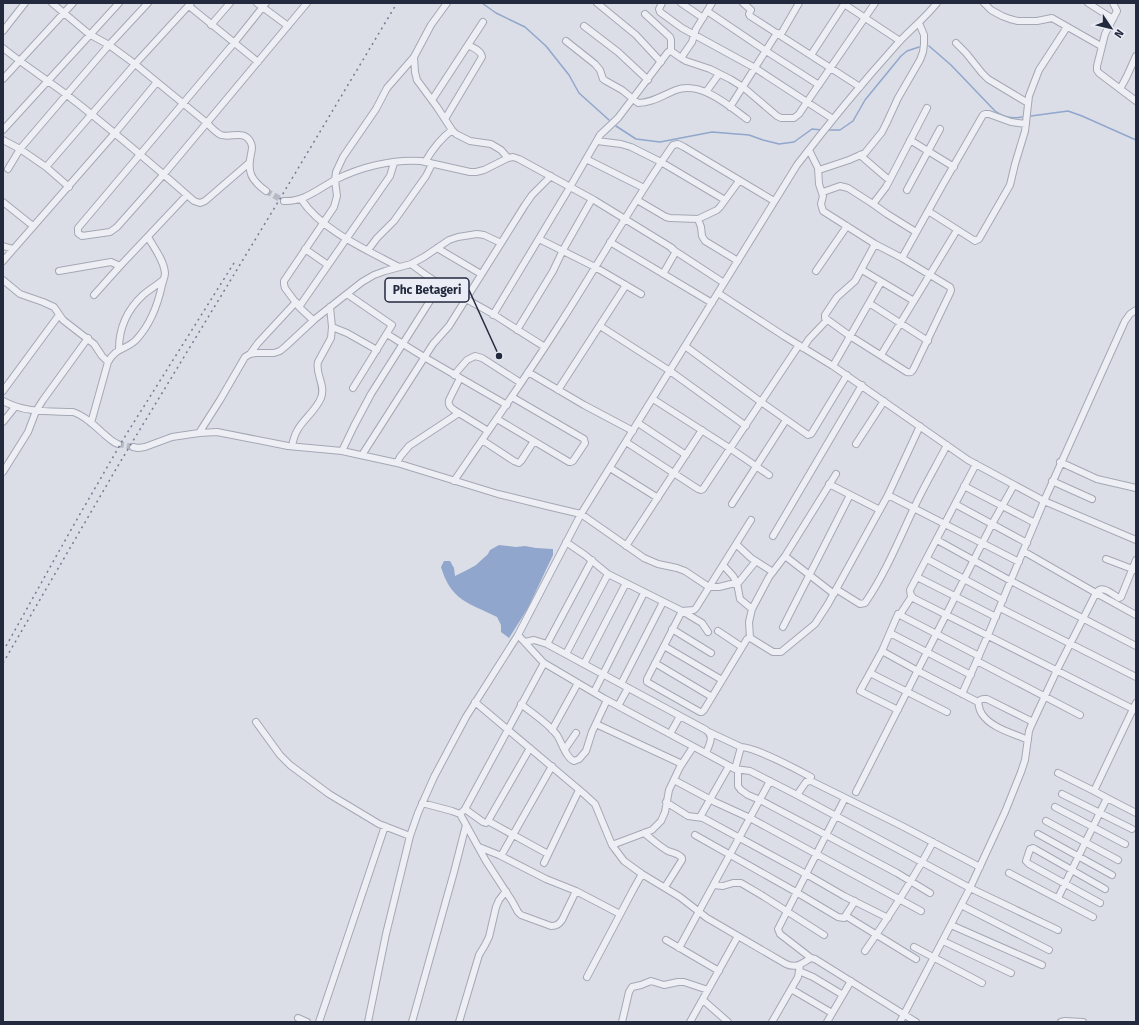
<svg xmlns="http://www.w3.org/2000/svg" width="1139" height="1025" font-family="'Fira Sans',sans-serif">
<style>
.water{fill:#91a6cc}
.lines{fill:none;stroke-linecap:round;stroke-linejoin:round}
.stream{stroke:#91a6cc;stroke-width:1.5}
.minor-tunnel{stroke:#b6bac5;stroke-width:6;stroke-dasharray:6 3;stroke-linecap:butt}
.minor-casing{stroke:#a4a8b4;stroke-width:8}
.minor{stroke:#eeeff5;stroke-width:6}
.rail{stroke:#737b92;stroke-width:1.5;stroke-dasharray:2 4;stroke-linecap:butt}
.leader{fill:none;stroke:#232a3e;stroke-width:1.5}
.callout-dot{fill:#232a3e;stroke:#eaedf5;stroke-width:1.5}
.callout{fill:#eaedf5;stroke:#232a3e;stroke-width:1.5}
.callout-label{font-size:12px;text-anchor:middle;font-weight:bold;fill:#232a3e}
</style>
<rect width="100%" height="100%" fill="#dbdee7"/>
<path class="water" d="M499,545L516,547L525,546L536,548L553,549V555L528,608L509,638L501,632V625L497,617C469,603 451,601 441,567L444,561H450L454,568L455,576L469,569L476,565L488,554L490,550Z"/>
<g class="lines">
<path class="stream" d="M482,3L496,13L525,27L546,46L569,75L579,93L609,120
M929,46L951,65L995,111C1004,117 1011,119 1022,117
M1031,116L1068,111L1082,116L1136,140
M616,126L636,139L660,142L712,132L749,135L763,140L779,144L794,142L812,129L822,130
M828,130H840L853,121L865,100L901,56L907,51L919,47"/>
<path class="minor-tunnel" d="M266,191L284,201
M118,444L133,447"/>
<defs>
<path id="minor" d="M52,3L89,34L109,45L135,64L207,123C211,127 215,132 221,135C231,138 244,130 250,141C253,146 252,149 251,154C247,172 251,180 266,191
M257,3L288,26
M266,3L234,43L78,228V233L82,236L110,232L117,227L164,174L307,3
M597,3L636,35L661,62
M662,3L659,9L660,12L682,28L755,68L833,119
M681,3L703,18
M743,3L751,10L749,14L750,16L860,87
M984,3L991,10L1002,16L1010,19L1018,21H1037L1052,18L1101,46
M1088,3L1113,19
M1113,3L1117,11L1105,34L1097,66V70L1099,73L1136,101
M844,4L900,41
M189,6L258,62
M707,11L766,51L819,85
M645,14L670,37L671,40V51
M211,25L230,3
M584,26L618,52L648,80
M3,31L25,3
M566,41L595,64L600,70L603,79L606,81L622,90L638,103C652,103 663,95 676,90C701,81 728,105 747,119
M956,43L966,53L982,73L988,79L1028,103
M3,48C24,65 46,79 67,95C111,129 153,165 194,201L200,203L205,201L249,163
M811,55L845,3
M414,57L415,72L417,80L437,107L452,130L456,134L470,141L491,144L501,150L508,158
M681,58L686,61L710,69L730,79L743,87L777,116L781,118H794L799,114L807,102L875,3
M3,79L73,3
M1120,89L1127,76L1136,56
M706,92L719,74
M432,100L483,22
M730,107L777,33L781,34L799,3
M445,119L482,57C481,50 473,48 468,45
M3,130L119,3
M3,140L20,149L46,167L69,187
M910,140L954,167
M597,141L621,144L631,147L661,162L725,200
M809,150L818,168L819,184L823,196L821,204L823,211L875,244L902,258L950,287L951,290L950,293L914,368C912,372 911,373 907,372L850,336L825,318V315L837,297L855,281L875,244
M860,155L889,180
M586,159L644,188
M425,162C432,150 440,139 452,130
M46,167L135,64L191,3
M8,169L20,149L109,45L148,3
M819,170L849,160L865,153L882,132L887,122L898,98L920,60L923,52L924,44V35L919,23
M907,190L940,129
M823,192L840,186L848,188L873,204L887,214L916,232
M301,199C321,230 367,250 399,267
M637,200L666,217L670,218L698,219L717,210L720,207L739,181
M284,201C304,202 318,189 335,180C360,167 393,159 421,161L470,172H476L484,170L508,158L513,157L519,159L594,200L672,248L674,250L675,253L663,274
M3,202L33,226
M873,204L886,187L927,108
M928,211L972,239L975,241L979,239L1010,185L1015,164L1025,131L1029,96L1039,70L1067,27
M698,219L701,227L702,236L705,241L738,261
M539,239L595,267L641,294
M610,242L712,303
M3,246L13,249
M437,248L481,274
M305,249L328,265
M672,249L724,283
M368,250L377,238L394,221L426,176L432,164
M902,258L942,186L983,115L985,114H989L1011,122L1026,124
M3,261L115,133L157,82
M411,264C436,284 465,298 493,314C510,325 527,336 545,347
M862,270L914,301
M59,271L111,262L120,266
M816,271L847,226
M3,280L20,294L43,302L54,307L63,320L94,344L102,356L108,362
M718,293L784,336L833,366L968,460L1044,501L1125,321L1130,314L1136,310
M347,294L392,325L353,388
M94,295L120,266L187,195
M869,303L928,341
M299,307L390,176L394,163
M493,315L570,187L600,135L618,118L668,52L671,51L681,58L692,42L696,29L712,3
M313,320L299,307L285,288L284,284V281L334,207L337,196L335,180L336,172L343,157L376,109L387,88L414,57L431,25L447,3
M600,326L670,371L746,426
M332,327L347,333L377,350
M517,330L553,271L563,250L592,199
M387,334L424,357L507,405
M685,346L761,402L808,435L811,434L813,431L847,375
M803,348L809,339L827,320
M119,349C119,328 128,309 143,295C149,290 157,285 163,280
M250,354L258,343L296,302
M881,355L957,230
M833,366L881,282
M528,372L584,405L633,431
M454,375L467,360L475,356L482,358L521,383
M460,378L449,400C448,405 450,407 454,410L488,431
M558,390L626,285
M3,391L59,315
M653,399L731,449L769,475
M3,401C25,413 48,411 73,412C85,416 95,426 105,435C109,438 112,442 118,444
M497,419L569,462H571L573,461L585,443L584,439L512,397
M3,422L15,407
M91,423L108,362C116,347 126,350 136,340C150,325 158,304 162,285C163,281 165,277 165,273C164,260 154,248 148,237
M638,423L686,455
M199,433L220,400L245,357L250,354L256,353H274L280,351L286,346L315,319L362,282L374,275L385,271L411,264L424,257L449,240L458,237L477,234L484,235L501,243
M482,440L514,461L519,463L521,461L534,441
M626,442L698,489L701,490L703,489L799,345
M856,444L884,401
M292,446C293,441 294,436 297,431C303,419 315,412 321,398C326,385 315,374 318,362L331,338L332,327L330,307
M133,447L138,448L145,447L172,437L199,433L217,432L288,446L342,451L397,463L498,494L547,506L581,514L644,558L658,564L677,568L685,571L709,587H719L739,582L756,561
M342,451L354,426L371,394L440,285
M362,455L433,344L449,326L525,205L532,195L551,176
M1060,462L1097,479L1136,488
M397,463L400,457L409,446L459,413
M976,464L910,590L911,597L1133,709L1136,703
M610,468L658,498
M3,472L28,432L36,411L43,400L88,338
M454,481C490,428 527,376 561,322C599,263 633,202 673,145L678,144L684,147L774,201
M1052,481L1092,499
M829,484L880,510
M964,486L1035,523
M888,495L982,543L1019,562
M732,504L786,420
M955,504L1027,543
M751,520L696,608L694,610L682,611L647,679V682L700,712H702L704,710L747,639L750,638L752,639L773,652H781L815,624L828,604L888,495L920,426
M773,536L862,385
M937,540L1011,581L1136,646
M566,542L585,555L608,574L682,611L702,623L708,632
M736,544L751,558L773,572
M626,546L702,430
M1023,551L1096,593L1136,615
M785,556L834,594
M927,559L1003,600
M1106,559L1135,570
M723,565L733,576L737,583L740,599L752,609
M917,577L996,617
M836,589L860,604L865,603C885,574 898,542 913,510C923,488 936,466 947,445
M1000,608L1136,677
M898,614L979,656
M783,627L850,495
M672,629L711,653
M718,631L742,647
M890,633L971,675
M518,635L541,660L544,663L605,699L735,769L750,771L797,795L806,782L810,781L813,782L902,826L980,867
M750,638L749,622L752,609L769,577L785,556L836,474
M525,642L534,640L547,644L706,730C715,736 709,745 706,753
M547,644L592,560
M664,646L722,680
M882,651L918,671L978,702C979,706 979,710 982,714C991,728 1013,733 1028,740
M566,654L608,574
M977,661L1080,715
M655,663L712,697
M584,664L626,583
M870,673L947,712
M621,684L663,602
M594,692L644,593
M962,694L988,635L1044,501L1136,540
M475,702L583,793L595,804L612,845L624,861L642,874L680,897L707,918L786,964C797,969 802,963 811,958L815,959L916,1022
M978,702C981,698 983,699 987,699L1033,722
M521,704C533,714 548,723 557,735C562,743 566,758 574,761L579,759L586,751L592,732L607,700
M618,706L628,688
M898,710L860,691L882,651L898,614L901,613L912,596
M256,722L280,755L290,765L329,794L379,824L410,836
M596,724L682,764
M552,730L578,683
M709,732L741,747C754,747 798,770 811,777
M670,734L680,716
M565,749L576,733
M735,769L741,747
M738,770V786L741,790L748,795L760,800L826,835L897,873L930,893
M1058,773L1094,791
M674,780L715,802L750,818L921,911
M856,792L955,597L992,524L1014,485
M1062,794L1132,829
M797,795L970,888L1058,930
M1107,798L1136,813
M666,802L688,816L703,818L806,874L844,896L888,918
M422,803L452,811L460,814L486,861L512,901L518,912L521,915L551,926C557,926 559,924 562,920L576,891
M1055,807L1093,827L1125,844
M465,809L483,822L486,823L488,821L530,748
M460,814L465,809L544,663
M700,817L729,766
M488,821L548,854
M1046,821L1118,860
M644,833C652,839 659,846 668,851C673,853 678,853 682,858V860L665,887
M1038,834L1112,875
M695,835L796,892L838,917L844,918L855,901
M612,845L652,830L661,821L665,812L669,790L680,767L693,747
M479,847L499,855L546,879L576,891L620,914
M501,856L552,766
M544,863L579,790
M1009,873L1093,917
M714,885L723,886L733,883H741L763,896L824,935
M1058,898L1107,798L1094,791L1133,709L1136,710
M1100,903L1029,864L1026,861L1030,849L1033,848L1035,849L1105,889
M961,905L1049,950
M846,916L916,959
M951,925L1042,965
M666,940L719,971
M943,941L1011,973
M914,947L982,983
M679,948L770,781
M865,951C890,915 913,880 933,842
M811,958L780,934L778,929L845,798
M799,971L813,977L843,995
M587,977L633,890L642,874
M791,989L832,1013
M703,1000L728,1022
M298,1018L307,1022
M319,1022L385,826
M368,1022L386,934L410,836L418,813L434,777L466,717L518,635L581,514L797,165C829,123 863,82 898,43C911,29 925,18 937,3
M412,1022L454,872L466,825
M459,1022L479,955L485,945L489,937L496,907L499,900L506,891
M622,1022L629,992L632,987L641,985L651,981L664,985L678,982H684L708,990
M690,1022L738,936
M772,1022L798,977L800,965
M827,1022L851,981
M900,1022L970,888L1005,812L1021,772L1025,760L1029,731L1031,726L1057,670L1096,593C1103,584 1111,594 1119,598L1121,597L1136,560
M1061,1022L1065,1021L1083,1022"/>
</defs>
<use href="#minor" class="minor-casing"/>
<use href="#minor" class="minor"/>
<path class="rail" d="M6,646L72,528L124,438L234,263
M3,663L119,464L275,207L397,3"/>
</g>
<path class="leader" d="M499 356L469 290"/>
<circle class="callout-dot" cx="499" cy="356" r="4"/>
<rect class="callout" x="385" y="278" width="84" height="24" rx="4"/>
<g class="callout-label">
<text x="427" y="294">Phc Betageri</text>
</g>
<rect width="1139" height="1025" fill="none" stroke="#232a3e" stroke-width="8"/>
<g transform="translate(1111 28) rotate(125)" stroke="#eaedf5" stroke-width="3" paint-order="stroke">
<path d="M0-3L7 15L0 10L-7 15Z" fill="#232a3e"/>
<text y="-6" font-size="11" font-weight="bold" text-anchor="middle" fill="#232a3e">N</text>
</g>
</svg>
